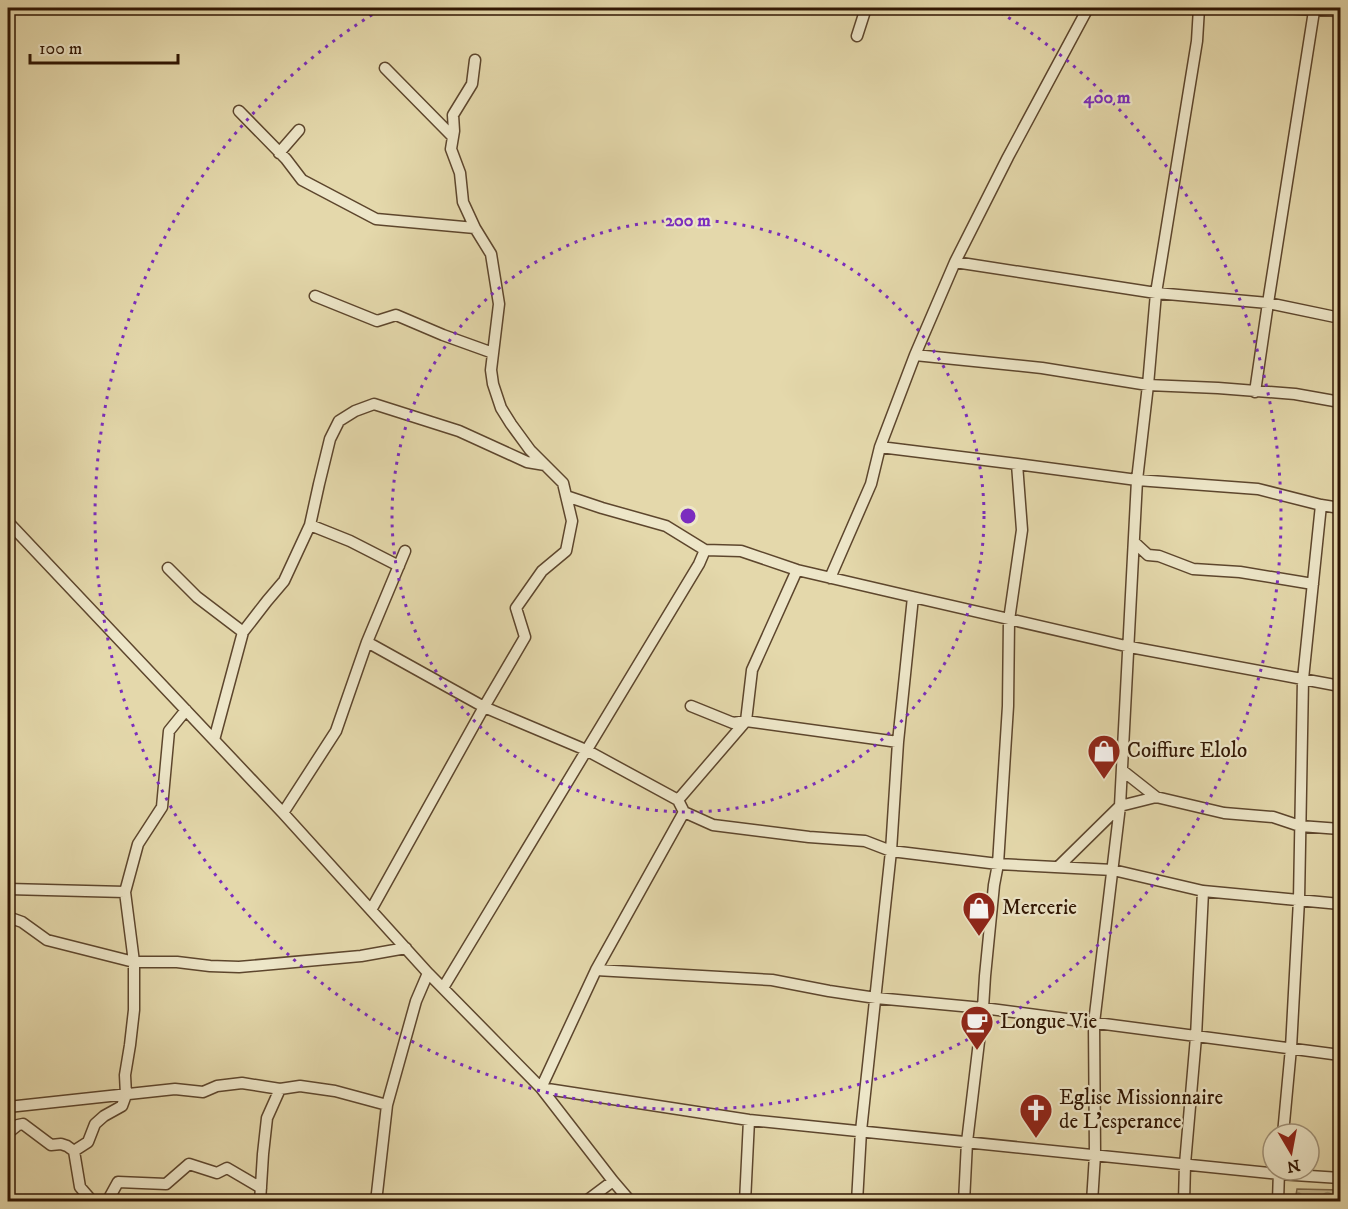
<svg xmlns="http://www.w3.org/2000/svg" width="1348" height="1209" font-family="'IM FELL DW Pica',serif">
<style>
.park{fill:url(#park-crowns);stroke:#7a6648;stroke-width:1.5}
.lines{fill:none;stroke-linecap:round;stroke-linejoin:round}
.minor-casing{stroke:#5d462d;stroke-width:13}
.minor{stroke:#ede6c8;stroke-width:10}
.ring{fill:none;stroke:#7b2cbf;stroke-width:3;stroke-dasharray:3 6}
.labels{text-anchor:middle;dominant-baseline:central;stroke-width:4.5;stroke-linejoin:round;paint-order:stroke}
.poi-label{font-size:21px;fill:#301603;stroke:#ede6c8;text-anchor:start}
.centre{fill:#7b2cbf;stroke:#ede6c8;stroke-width:3}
.ring-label{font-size:18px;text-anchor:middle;font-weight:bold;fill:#7b2cbf;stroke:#ede6c8;stroke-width:4.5;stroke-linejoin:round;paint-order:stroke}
</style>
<defs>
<pattern id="park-crowns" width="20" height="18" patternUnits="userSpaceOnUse" patternTransform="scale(1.5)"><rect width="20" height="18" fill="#c5b78e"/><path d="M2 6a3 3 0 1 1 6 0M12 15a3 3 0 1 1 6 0" fill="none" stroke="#a09472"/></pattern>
</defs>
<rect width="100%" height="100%" fill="#e4d8ab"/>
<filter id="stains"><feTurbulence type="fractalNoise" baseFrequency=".00333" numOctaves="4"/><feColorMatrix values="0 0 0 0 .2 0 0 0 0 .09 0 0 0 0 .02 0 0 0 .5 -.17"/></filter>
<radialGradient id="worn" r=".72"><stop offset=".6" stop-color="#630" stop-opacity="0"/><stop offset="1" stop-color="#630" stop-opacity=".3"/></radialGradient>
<path class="park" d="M1297,1189L1340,1190V1201H1295Z"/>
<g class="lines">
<defs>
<path id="minor" d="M1283,8L1340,11
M857,36L866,8
M385,68L453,137
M239,111L286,159L302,180L376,219L475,228
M279,153L299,130
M955,262L1156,293L1268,303L1340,318
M315,296L377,321L396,315L443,335L493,353
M915,355L1042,368L1148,385L1218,388L1295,394L1340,402
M1255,392L1268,303L1314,11
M880,447L1017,464
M566,496L602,508L666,526L705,550L741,551L797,570L913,597L898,742L891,851L861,1131L857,1202
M8,522L283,813L428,973L541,1088L613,1181L631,1202
M310,525L350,541L399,566
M1135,543L1148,555L1159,556L1193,569L1240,572L1313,584
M168,568L197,597L243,632
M830,578L871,484L880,447L915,355L955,262L1008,157L1088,8
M913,597L1130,647L1340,686
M367,642L484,707L586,750L678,800L684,812L713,825L809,837L865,841L891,851L998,864L1113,870L1203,891L1340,904
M691,706L733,723L746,721L898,742
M214,740L243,632L267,601L284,581L310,525L319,484L330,439L339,421L355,411L374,404L459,431L527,462L545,465
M1123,771L1156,797
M678,800L746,721L752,670L797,570
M684,812L596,970L541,1088L749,1120L1279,1174L1340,1178
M283,813L336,731L367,642L405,551
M1058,867L1120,806L1156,797L1224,813L1273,817L1300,826L1340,829
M8,889L125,892
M371,910L484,707L525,637L516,608L542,571L566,551L572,521L563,483L530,450L511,424L501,408L493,384L491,370L499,304L491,254L475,228L463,202L460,173L451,149L454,131L453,115L472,84L475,60
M8,917L22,922L47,940L134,962H177L210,966L239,967L361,956L406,948
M596,970L772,980L829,991L876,998L983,1008L1340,1055
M443,988L699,564L705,550
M8,1107L175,1089L203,1092L217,1086L242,1083L280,1089L300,1086L335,1091L387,1105
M8,1133L18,1125L23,1124L51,1145L61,1144L67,1146L74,1151L88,1142L95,1124L104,1116L122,1106L126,1095L125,1075L130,1045L134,1010V962L125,892L138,844L162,807L169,731L186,710
M1283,1134L1291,1048L1299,900L1303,679L1321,505
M74,1151L80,1187L93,1202
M107,1202L118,1182L166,1184L189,1164L217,1173L227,1168L261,1188
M260,1202L263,1154L267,1118L280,1089
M376,1202L387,1105L416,1001L428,973
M585,1202L613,1181
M745,1202L749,1120
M964,1202L967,1142L983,1008L985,976L994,885L998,864L1008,706L1009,620L1022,530L1017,464L1137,480L1258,489L1321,505L1340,508
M1092,1202L1095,1155L1094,1023L1120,806L1137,480L1148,385L1156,293L1197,41L1199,8
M1184,1202L1185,1164L1196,1037L1203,891
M1278,1202L1279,1170"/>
</defs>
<use href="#minor" class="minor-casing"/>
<use href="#minor" class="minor"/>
</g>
<g class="ring">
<circle cx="688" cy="516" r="296"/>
<path d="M993 8A593 593 0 1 1 383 8"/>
</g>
<defs>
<symbol id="shop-pin" viewBox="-11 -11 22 30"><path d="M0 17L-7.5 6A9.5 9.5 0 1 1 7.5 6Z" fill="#8f2418" stroke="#ede6c8"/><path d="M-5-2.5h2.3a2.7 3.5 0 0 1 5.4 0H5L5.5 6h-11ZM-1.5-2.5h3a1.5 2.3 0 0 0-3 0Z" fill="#fff"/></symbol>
<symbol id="cafe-pin" viewBox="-11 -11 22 30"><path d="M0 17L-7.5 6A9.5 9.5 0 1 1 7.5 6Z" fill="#8f2418" stroke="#ede6c8"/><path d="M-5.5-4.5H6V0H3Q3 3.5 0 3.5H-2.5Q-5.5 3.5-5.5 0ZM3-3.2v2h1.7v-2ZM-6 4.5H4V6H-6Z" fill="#fff"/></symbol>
<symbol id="church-pin" viewBox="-11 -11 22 30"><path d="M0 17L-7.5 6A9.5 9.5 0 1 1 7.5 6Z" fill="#8f2418" stroke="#ede6c8"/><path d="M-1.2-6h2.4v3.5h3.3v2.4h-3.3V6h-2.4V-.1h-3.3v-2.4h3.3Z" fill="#fff"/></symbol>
</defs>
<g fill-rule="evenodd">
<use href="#shop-pin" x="1085" y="732" width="38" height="52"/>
<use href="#shop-pin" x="960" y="889" width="38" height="52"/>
<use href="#cafe-pin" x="958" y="1003" width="38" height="52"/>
<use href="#church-pin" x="1017" y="1091" width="38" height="52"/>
</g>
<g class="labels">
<g class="poi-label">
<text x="1127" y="751">Coiffure Elolo</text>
<text x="1002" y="908">Mercerie</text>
<text x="1000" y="1022">Longue Vie</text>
<text x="1059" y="1098">Eglise Missionnaire<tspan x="1059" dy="24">de L'esperance</tspan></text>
</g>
</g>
<circle cx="688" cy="516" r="9" class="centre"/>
<g class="ring-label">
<text x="1107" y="103">400 m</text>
<text x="688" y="226">200 m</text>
</g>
<rect width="1348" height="1209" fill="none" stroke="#e4d8ab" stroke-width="30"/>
<rect x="9" y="9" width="1330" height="1191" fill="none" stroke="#301603" stroke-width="3"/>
<rect x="15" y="15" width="1318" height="1179" fill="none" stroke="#301603" stroke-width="1.5"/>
<g transform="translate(1291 1152) rotate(170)"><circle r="28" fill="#ede6c8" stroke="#a19379" stroke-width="1.5"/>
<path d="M0-4.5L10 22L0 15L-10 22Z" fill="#8f2418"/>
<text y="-9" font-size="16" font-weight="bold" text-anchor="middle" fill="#301603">N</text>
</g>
<path d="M30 54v9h148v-9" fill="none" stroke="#301603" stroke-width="3"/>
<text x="39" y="54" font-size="18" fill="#301603" stroke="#ede6c8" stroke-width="4.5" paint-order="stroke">100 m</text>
<rect width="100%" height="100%" filter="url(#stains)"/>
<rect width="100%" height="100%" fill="url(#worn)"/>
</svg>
